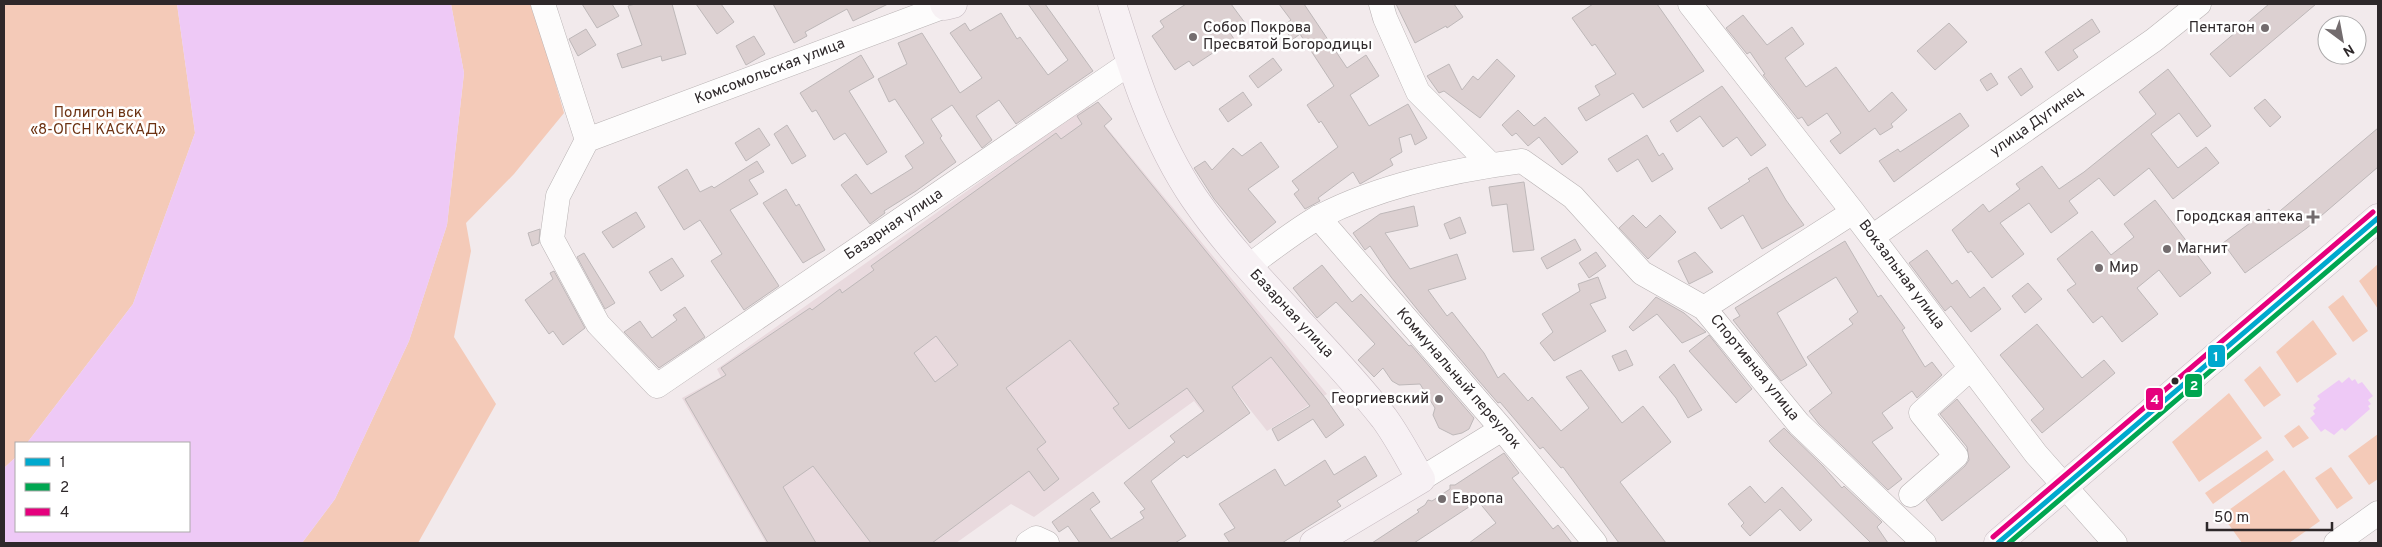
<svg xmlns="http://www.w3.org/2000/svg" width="2382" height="547" font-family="Overpass,sans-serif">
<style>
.built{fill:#e9dade}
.green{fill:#f4cab8}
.water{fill:#eec9f6}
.building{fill:#dcd0d1;stroke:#beb8b9;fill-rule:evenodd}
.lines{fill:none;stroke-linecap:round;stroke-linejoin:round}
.minor-casing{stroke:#b8b2b3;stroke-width:25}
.major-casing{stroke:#c6bac0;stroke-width:29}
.minor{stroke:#fdfcfc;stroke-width:24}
.major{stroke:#f7f1f4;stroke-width:28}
.bus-1-casing{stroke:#fff;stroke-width:9}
.bus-2-casing{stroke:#fff;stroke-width:9}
.bus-3-casing{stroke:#fff;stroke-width:9}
.bus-1{stroke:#00a9ce;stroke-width:5}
.bus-2{stroke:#00a651;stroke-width:5}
.bus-3{stroke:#e5007d;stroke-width:5}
.poi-dot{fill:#736c6e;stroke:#fff;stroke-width:2}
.bus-dot{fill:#2e282a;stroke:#fff;stroke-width:2}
.labels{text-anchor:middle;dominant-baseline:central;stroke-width:5;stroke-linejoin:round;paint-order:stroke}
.poi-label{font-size:15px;fill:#2e282a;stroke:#fff;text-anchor:start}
.street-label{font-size:15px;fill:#2e282a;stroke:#fff}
.park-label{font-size:15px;fill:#6d3313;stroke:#fff}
.line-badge{stroke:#fff;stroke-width:2}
.badge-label{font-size:14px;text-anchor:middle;font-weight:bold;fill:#fff}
</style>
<rect width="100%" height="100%" fill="#f2eaec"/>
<path class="built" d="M1088,105L1327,394L1267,431L1237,393L1206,416L1194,401L1034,517L1011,504L956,543H766L682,398L721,377L717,369Z"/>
<path class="green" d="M4,4H177L195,133L133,304L27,443H16V457L4,468Z
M451,4H533L564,113L514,174L466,223L471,251L454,337L496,404L418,543H302L335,499L409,341L447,225L464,73Z
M2378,264V309L2359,281Z
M2343,295L2368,331L2353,342L2328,307Z
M2313,320L2337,354L2297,383L2276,352Z
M2260,366L2281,395L2264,407L2244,380Z
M2229,393L2262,438L2199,482L2172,442Z
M2299,425L2309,438L2293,448L2284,436Z
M2378,434V479L2369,485L2348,456Z
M2267,450L2274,460L2213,504L2205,493Z
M2331,467L2353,498L2337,509L2315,478Z
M2284,470L2320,521L2289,543H2242L2222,515Z"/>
<path class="water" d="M177,4H451L464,73L447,225L409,341L335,499L302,543H4V468L16,457V531H189V443H27L133,304L195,133Z
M2349,377L2352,381L2355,379L2358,384L2362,382L2373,396L2368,400L2371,404L2368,406L2370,409L2345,431L2342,428L2334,435L2325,429L2321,432L2310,418L2315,414L2313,411L2316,408L2313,405L2320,399L2317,396L2339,380L2342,383Z"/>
<path class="building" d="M582,4H612L619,16L597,28Z
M635,4H672L686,54L662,61L661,56L622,68L617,54L642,45L628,6Z
M696,4H721L734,22L717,34Z
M773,4H888L853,21L847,9L805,32L807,36L794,43Z
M1028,4H1045L1093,71L1016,124L999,100L976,116L992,140L982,148L952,105L931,119L942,136L940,138L956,162L916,191L884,211L885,213L870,224L841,185L856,174L871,194L913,168L905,156L924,143L895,99L889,102L878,79L907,64L898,43L922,33L960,93L982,78L950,33L965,23L970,31L1001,13L1017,39L1020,37L1048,75L1068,60Z
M1186,4H1231L1245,23L1230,33L1234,39L1193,66L1189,61L1175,70L1152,36L1164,27L1160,21Z
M1279,4H1304L1347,68L1366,55L1379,76L1350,95L1369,126L1408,104L1427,138L1415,145L1411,134L1399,138L1402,152L1390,159L1393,165L1360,184L1353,172L1318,198L1320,201L1305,209L1294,194L1299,190L1292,181L1338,147L1321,121L1319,123L1307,105L1334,86L1300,34L1292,40L1283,26L1291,20Z
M1396,4H1454L1463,17L1447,28L1446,26L1415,43Z
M1593,4H1657L1704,71L1643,108L1633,93L1586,121L1578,108L1600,95L1595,86L1616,74L1595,44L1592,46L1572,18Z
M2269,4H2316L2230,77L2210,54Z
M1743,15L1767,45L1792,27L1804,44L1785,58L1806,87L1836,67L1869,112L1892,92L1907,110L1891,124L1893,127L1880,135L1875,128L1840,154L1830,141L1841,133L1827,113L1808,126L1802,117L1798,119L1763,75L1765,74L1750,52L1747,54L1726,28Z
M2092,19L2100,32L2073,50L2078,57L2058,71L2045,52Z
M1949,23L1967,42L1935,70L1917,51Z
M586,29L596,45L578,56L569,39Z
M754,36L765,54L746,65L736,46Z
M861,55L874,77L849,91L887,152L867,165L845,133L834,140L816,110L812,112L800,93Z
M1273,58L1282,70L1258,88L1249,76Z
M1497,59L1515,76L1480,118L1444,91L1439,93L1427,76L1449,64L1462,90L1473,76L1478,80Z
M2021,68L2033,87L2021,96L2008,77Z
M2168,69L2211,126L2197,137L2179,113L2151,134L2178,168L2206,147L2219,163L2173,199L2149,168L2114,196L2099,178L2069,201L2078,213L2051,233L2029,203L2000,223L2024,254L1992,278L1971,251L1968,253L1952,230L1983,204L1989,212L2020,189L2016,184L2042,166L2059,189L2084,172L2156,114L2139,92Z
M1991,73L1998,84L1987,91L1980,80Z
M1722,86L1766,145L1751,156L1737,137L1723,147L1700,116L1677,132L1670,121Z
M1243,92L1252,105L1228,122L1219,109Z
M2265,99L2281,117L2270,127L2254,108Z
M1098,102L1112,119L1104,126L1326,399L1344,425L1326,438L1313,419L1278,441L1272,429L1310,406L1271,357L1232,387L1250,413L1187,458L1184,455L1151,481L1186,536L1175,543H1080L1068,526L1059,532L1052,522L1093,492L1100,502L1090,509L1111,539L1144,518L1140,512L1145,509L1124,483L1175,442L1170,436L1204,411L1187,388L1129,429L1113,408L1119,404L1070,340L1006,388L1046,442L1037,449L1059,479L1044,491L1029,471L932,543H871L813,466L783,487L816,543H768L685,399L726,375L721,368L758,343L810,308L812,310L840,289L842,293L874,270L871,266L1056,133L1061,139L1082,124L1077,116ZM936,336L958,365L935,382L914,353Z
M1518,110L1534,126L1545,117L1578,152L1562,165L1539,137L1528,146L1516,133L1512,136L1502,125Z
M1960,113L1969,126L1894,182L1879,161L1898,149L1900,152Z
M787,125L806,156L792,164L774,134Z
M759,128L770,145L746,161L735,143Z
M2378,128V167L2307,228L2245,273L2223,243L2269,209L2274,216Z
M1647,135L1659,156L1663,153L1673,169L1652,182L1638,159L1617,172L1608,159Z
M1261,142L1279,167L1248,189L1276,222L1250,243L1214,199L1194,168L1205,161L1212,170L1233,148L1242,156Z
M757,161L764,172L749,180L758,194L730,210L779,286L744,310L711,261L722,254L700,220L684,230L658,187L687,169L700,192L712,186L714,188Z
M1767,167L1786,200L1804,225L1762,249L1743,215L1721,229L1708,208L1750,181L1748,179Z
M1524,182L1534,250L1513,252L1507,204L1492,206L1489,187Z
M786,189L796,206L799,204L825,250L803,263L763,203Z
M2155,200L2211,273L2180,297L2159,270L2137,288L2158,314L2122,342L2102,316L2093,323L2067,290L2076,284L2057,259L2092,231L2111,255L2134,237L2124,224Z
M1414,206L1418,226L1385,233L1410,269L1457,254L1466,279L1428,290L1447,316L1452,312L1484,353L1498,378L1504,373L1528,401L1532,397L1561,431L1589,408L1566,377L1581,370L1622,423L1643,406L1671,442L1620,482L1666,543H1619L1563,467L1561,468L1543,447L1540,449L1500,402L1498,403L1421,314L1391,277L1370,246L1365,250L1353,233L1380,214Z
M636,212L645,227L613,248L602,232Z
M1633,215L1646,228L1660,215L1676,232L1648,259L1619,228Z
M1460,217L1466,233L1450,239L1444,224Z
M540,229L539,243L532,246L528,233Z
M1575,239L1581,250L1547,269L1541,258Z
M1845,241L1878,297L1881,295L1905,328L1902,330L1925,367L1932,362L1942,375L1917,398L1912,391L1882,413L1893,428L1872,442L1902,479L1888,490L1819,424L1809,411L1832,393L1807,357L1853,324L1849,319L1858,312L1836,277L1777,313L1807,365L1781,381L1733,320L1740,316L1735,308Z
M1927,250L1952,284L1957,280L1970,298L1984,287L2001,309L1971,332L1951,306L1945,311L1909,263Z
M1596,252L1606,266L1589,278L1579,263Z
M1695,252L1713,272L1689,284L1678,261Z
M584,253L615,303L605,309L577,257Z
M672,258L684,276L661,291L649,272Z
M1322,265L1352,302L1361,294L1409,346L1411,345L1474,418L1469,429L1462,433L1453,435L1439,428L1433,415L1435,408L1420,384L1399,385L1392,381L1383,368L1374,377L1358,360L1375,344L1336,302L1317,318L1293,288Z
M554,271L585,328L563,345L553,331L549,334L525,300L553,279L550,273Z
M1598,277L1606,298L1590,304L1606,331L1554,361L1540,343L1553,332L1542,314L1580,291L1578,284Z
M2028,283L2042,299L2025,313L2012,296Z
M1656,297L1684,313L1706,332L1682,343L1657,314L1633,331L1629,327Z
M685,307L705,337L659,368L624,332L640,321L652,338L677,320L673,315Z
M2037,324L2082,378L2104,360L2115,373L2042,433L2031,420L2044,409L2000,355Z
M1709,335L1752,389L1736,403L1689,351Z
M1626,350L1633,365L1619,371L1612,356Z
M1674,364L1702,410L1688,418L1676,398L1659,377Z
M1957,399L2010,467L1942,521L1926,500L1965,466L1969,460L1967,447L1940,414Z
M1784,428L1823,466L1842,488L1844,486L1882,522L1877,527L1888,543H1871L1774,447L1769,441Z
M1504,453L1519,473L1512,478L1553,529L1558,525L1572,543H1469L1496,523L1478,501L1414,543H1372L1419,512L1417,510L1425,505L1428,500L1432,501L1450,489V485H1455Z
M1365,456L1377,476L1337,501L1341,506L1282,543H1230L1224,534L1235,528L1219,504L1275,469L1285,486L1325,460L1334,475Z
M1750,486L1765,503L1782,487L1812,520L1800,531L1780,509L1750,536L1741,526L1744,523L1728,504Z"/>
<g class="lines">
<defs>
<path id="minor" d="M543,4L587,140
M1381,4L1385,18L1418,92L1491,165
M1690,4L1853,212L2036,454L2115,543
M587,140L558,196L552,239L598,324L657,386L1130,63
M587,140L945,6
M1318,217L1502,429L1595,543
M1872,237L2154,40L2199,4
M1247,267C1270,251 1294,231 1319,217C1381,185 1453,170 1522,161L1573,197L1642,273L1704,308L1799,424L1924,543
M1704,308L1853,212
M1421,479L1502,429
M1911,495L1956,456L1921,413L1971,368
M1028,543L1036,538L1047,543
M2336,543L2378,513"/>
<path id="major" d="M944,4L945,6L953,4
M1112,4C1133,71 1154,139 1194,198C1249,278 1324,341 1384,418C1398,437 1409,459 1421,479L1314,543
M1998,543L2378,218"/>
</defs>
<use href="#minor" class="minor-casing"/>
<use href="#major" class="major-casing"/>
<use href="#minor" class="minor"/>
<use href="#major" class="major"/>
<defs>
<path id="bus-1" d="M1998,543L2378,218"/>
<path id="bus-2" d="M2009,543L2378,228"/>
<path id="bus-3" d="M1993,537L2373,212"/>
</defs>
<use href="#bus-1" class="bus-1-casing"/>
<use href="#bus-2" class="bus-2-casing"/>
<use href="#bus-3" class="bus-3-casing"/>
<use href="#bus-1" class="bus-1"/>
<use href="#bus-2" class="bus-2"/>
<use href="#bus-3" class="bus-3"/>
</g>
<g class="poi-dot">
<circle cx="2265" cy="28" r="5"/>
<circle cx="1193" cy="37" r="5"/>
<path d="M2310.5 209.5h5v5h5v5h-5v5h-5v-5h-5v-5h5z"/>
<circle cx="2167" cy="249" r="5"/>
<circle cx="2099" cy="268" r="5"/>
<circle cx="1439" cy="399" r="5"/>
<circle cx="1442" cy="499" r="5"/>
</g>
<circle class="bus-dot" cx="2175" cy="381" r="4.5"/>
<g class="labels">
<g class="poi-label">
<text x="1203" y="28">Собор Покрова<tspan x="1203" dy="17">Пресвятой Богородицы</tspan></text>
<text x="2255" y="28" text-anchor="end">Пентагон</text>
<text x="2303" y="217" text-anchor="end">Городская аптека</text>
<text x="2177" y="249">Магнит</text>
<text x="2109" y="268">Мир</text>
<text x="1429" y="399" text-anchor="end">Георгиевский</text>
<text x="1452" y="499">Европа</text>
</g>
<g class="street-label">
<text transform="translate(770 72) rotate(-21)">Комсомольская улица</text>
<text transform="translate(2037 122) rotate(-35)">улица Дугинец</text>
<text transform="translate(894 225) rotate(-34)">Базарная улица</text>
<text transform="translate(1901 275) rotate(53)">Вокзальная улица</text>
<text transform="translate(1291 314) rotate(47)">Базарная улица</text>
<text transform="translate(1754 368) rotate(51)">Спортивная улица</text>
<text transform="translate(1458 379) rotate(49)">Коммунальный переулок</text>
</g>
<g class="park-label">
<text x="98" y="113">Полигон вск<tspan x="98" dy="17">«8-ОГСН КАСКАД»</tspan></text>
</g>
</g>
<g class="line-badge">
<rect x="2207" y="344" width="19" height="24" rx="5" fill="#00a9ce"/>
<rect x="2184" y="373" width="19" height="25" rx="5" fill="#00a651"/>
<rect x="2145" y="387" width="19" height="24" rx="5" fill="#e5007d"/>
</g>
<g class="badge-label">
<text x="2216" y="361">1</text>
<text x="2194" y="390">2</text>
<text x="2155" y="404">4</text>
</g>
<rect width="2382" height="547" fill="none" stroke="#2e282a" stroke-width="10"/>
<rect x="15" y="442" width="175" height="90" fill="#ffffff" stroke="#aba9aa"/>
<rect x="25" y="458" width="25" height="8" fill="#00a9ce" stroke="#aba9aa"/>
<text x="60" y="467" font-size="15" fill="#2e282a">1</text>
<rect x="25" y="483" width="25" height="8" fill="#00a651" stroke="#aba9aa"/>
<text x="60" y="492" font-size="15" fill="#2e282a">2</text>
<rect x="25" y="508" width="25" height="8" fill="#e5007d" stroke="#aba9aa"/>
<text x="60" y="517" font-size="15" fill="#2e282a">4</text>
<g transform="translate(2342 40) rotate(148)"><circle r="24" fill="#ffffff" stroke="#aba9aa"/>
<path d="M0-4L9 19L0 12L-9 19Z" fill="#736c6e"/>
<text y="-8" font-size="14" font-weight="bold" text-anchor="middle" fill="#2e282a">N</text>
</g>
<path d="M2207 522v8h125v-8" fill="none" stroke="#2e282a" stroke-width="2.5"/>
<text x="2214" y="522" font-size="15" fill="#2e282a" stroke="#ffffff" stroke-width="4" paint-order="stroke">50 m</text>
</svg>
